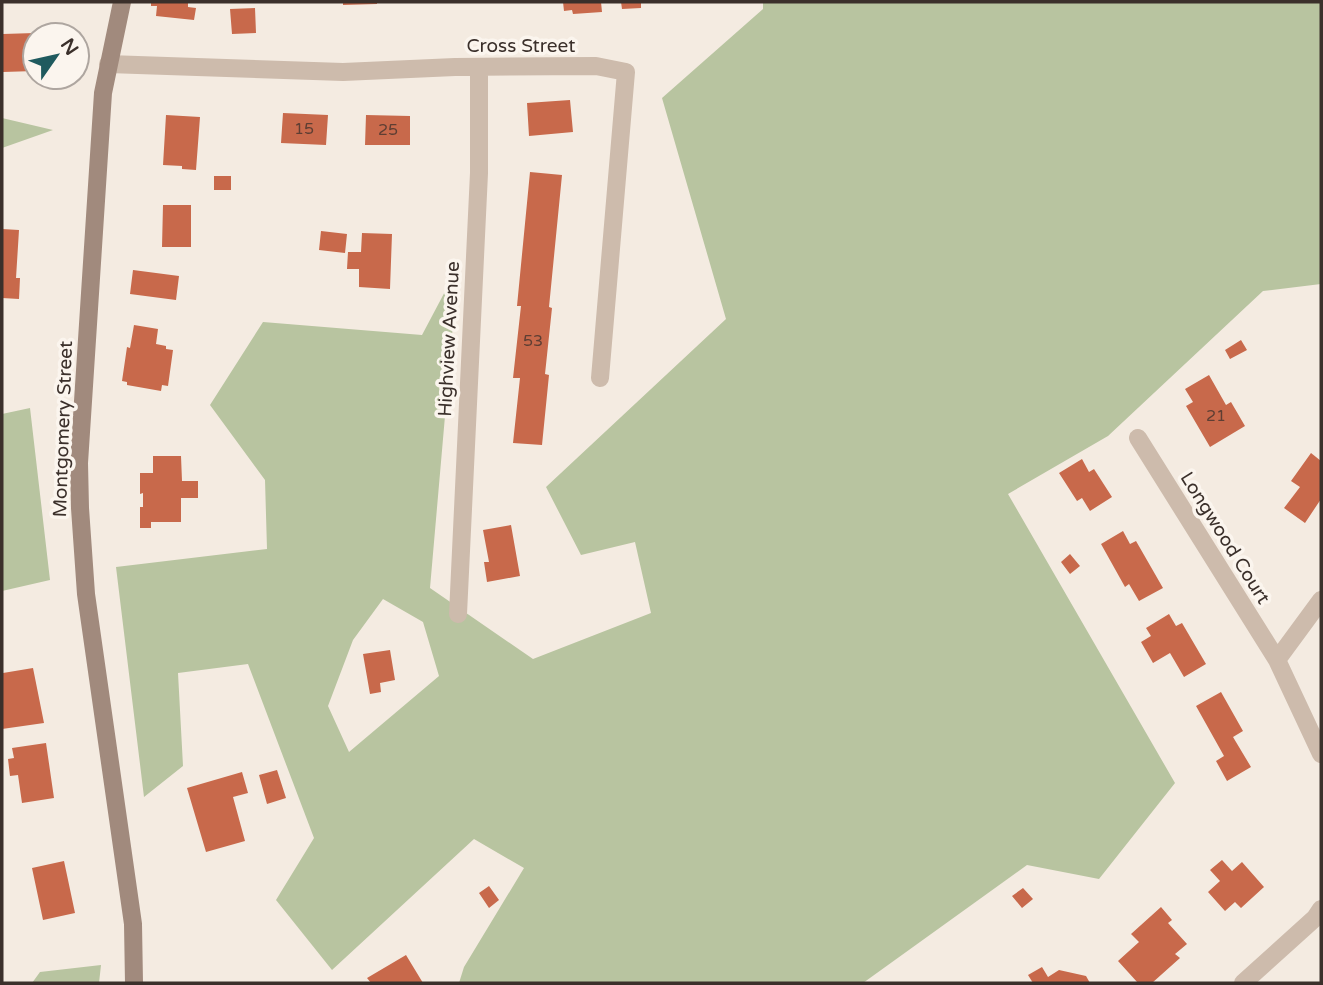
<svg xmlns="http://www.w3.org/2000/svg" width="1323" height="985" font-family="'Varela Round',sans-serif">
<style>
.green{fill:#b8c4a0;fill-rule:evenodd}
.building{fill:#c8694b}
.lines{fill:none;stroke-linecap:round;stroke-linejoin:round}
.street{stroke:#cdbbac;stroke-width:18}
.secondary{stroke:#a18a7d;stroke-width:18}
.labels{text-anchor:middle;dominant-baseline:central;stroke-width:7;stroke-linejoin:round;paint-order:stroke}
.number-label{font-size:16px;fill:#5e3e33}
.street-label{font-size:19px;fill:#3b302b;stroke:#fbf5ee}
</style>
<rect width="100%" height="100%" fill="#f4ebe1"/>
<path class="green" d="M763,2H1321V284L1263,291L1108,436L1008,494L1175,783L1099,879L1027,865L863,983H459L464,967L524,868L474,839L332,970L276,900L314,838L248,664L178,673L183,766L144,797L116,567L267,549L265,480L210,405L263,322L422,335L458,267L430,588L533,659L651,613L635,542L581,555L546,487L726,319L662,98L763,9ZM383,599L423,622L439,676L349,752L328,706L353,640Z
M2,118L53,130L2,148Z
M30,408L50,580L2,591V414Z
M101,965L99,983H32L40,972Z"/>
<path class="building" d="M151,2H188V7L196,8L194,20L156,16L157,6H151Z
M343,2H377V4L343,5Z
M563,2H601L602,12L573,14L572,10L564,11Z
M621,2H641V8L622,9Z
M255,8L256,33L232,34L230,9Z
M35,33V71L3,72V34Z
M570,100L573,132L529,136L527,103Z
M283,113L328,115L326,145L281,143Z
M166,115L200,117L196,170L182,169V166L163,165Z
M366,115L410,116V145H365Z
M530,172L562,175L549,307L552,308L545,374L549,375L542,445L513,443L520,378H513L521,306H517Z
M214,176H231V190H214Z
M163,205H191V247H162Z
M2,229L19,230L16,278H20L19,299L2,298Z
M321,231L347,234L345,253L319,250Z
M362,233L392,234L390,289L359,287V269H347L348,252H361Z
M133,270L179,276L176,300L130,294Z
M134,325L158,329L156,344L166,346V349L173,350L168,386L162,385L161,391L127,385V382L122,381L127,347L130,348Z
M1241,340L1247,350L1230,359L1225,350Z
M1209,375L1226,405L1231,402L1245,426L1210,447L1186,406L1193,402L1185,389Z
M1311,453L1321,461V499L1305,523L1284,508L1300,487L1291,481Z
M153,456H181L182,481H198V498H181V522H151V528H140V507H143V493L140,494V473H153Z
M1082,459L1089,472L1094,469L1112,497L1090,511L1082,498L1077,501L1059,473Z
M511,525L520,576L487,582L484,562H489L483,530Z
M1123,531L1130,544L1136,541L1163,588L1139,601L1129,584L1125,587L1101,544Z
M1070,554L1080,566L1070,574L1061,562Z
M1169,614L1176,626L1182,623L1206,664L1184,677L1170,653L1153,663L1141,642L1151,636L1146,628Z
M390,650L395,680L380,683L381,692L370,694L363,654Z
M33,668L44,723L2,729L3,673Z
M1221,692L1243,731L1233,737L1251,767L1227,781L1216,761L1224,756L1196,706Z
M46,743L54,798L22,803L18,775L10,776L8,759L14,758L12,748Z
M277,770L286,798L267,804L259,775Z
M242,772L248,793L233,797L245,841L206,852L187,788Z
M1222,860L1232,871L1242,862L1264,887L1241,908L1235,902L1225,911L1208,892L1220,881L1210,870Z
M64,861L75,913L43,920L32,868Z
M489,886L499,900L489,908L479,893Z
M1023,888L1033,899L1022,908L1012,896Z
M1161,907L1172,920L1168,923L1187,944L1175,954L1180,958L1152,983H1138L1118,961L1139,942L1131,934Z
M406,955L423,983H371L367,978Z
M1042,967L1048,977L1059,970L1086,976L1090,983H1033L1028,975Z"/>
<g class="lines">
<path class="street" d="M108,64L343,72L455,67L596,66L626,72L600,378
M1138,438L1277,660
M1321,600L1277,660L1321,754
M458,614L479,173V67
M1243,983L1315,918L1321,909"/>
<path class="secondary" d="M122,2L103,93L79,463L80,508L86,594L133,924L134,983"/>
</g>
<g class="labels">
<g class="number-label">
<text x="304" y="129">15</text>
<text x="388" y="130">25</text>
<text x="533" y="341">53</text>
<text x="1216" y="416">21</text>
</g>
<g class="street-label">
<text x="521" y="46">Cross Street</text>
<text transform="translate(449 339) rotate(-87)">Highview Avenue</text>
<text transform="translate(63 429) rotate(-88)">Montgomery Street</text>
<text transform="translate(1225 538) rotate(58)">Longwood Court</text>
</g>
</g>
<rect width="1323" height="985" fill="none" stroke="#3b302b" stroke-width="7"/>
<g transform="translate(56 56) rotate(56)"><circle r="33" fill="#fbf5ee" stroke="#aea6a0" stroke-width="2"/>
<path d="M0-5L12 26L0 18L-12 26Z" fill="#1f5a5e"/>
<text y="-10" font-size="19" font-weight="bold" text-anchor="middle" fill="#3b302b">N</text>
</g>
</svg>
